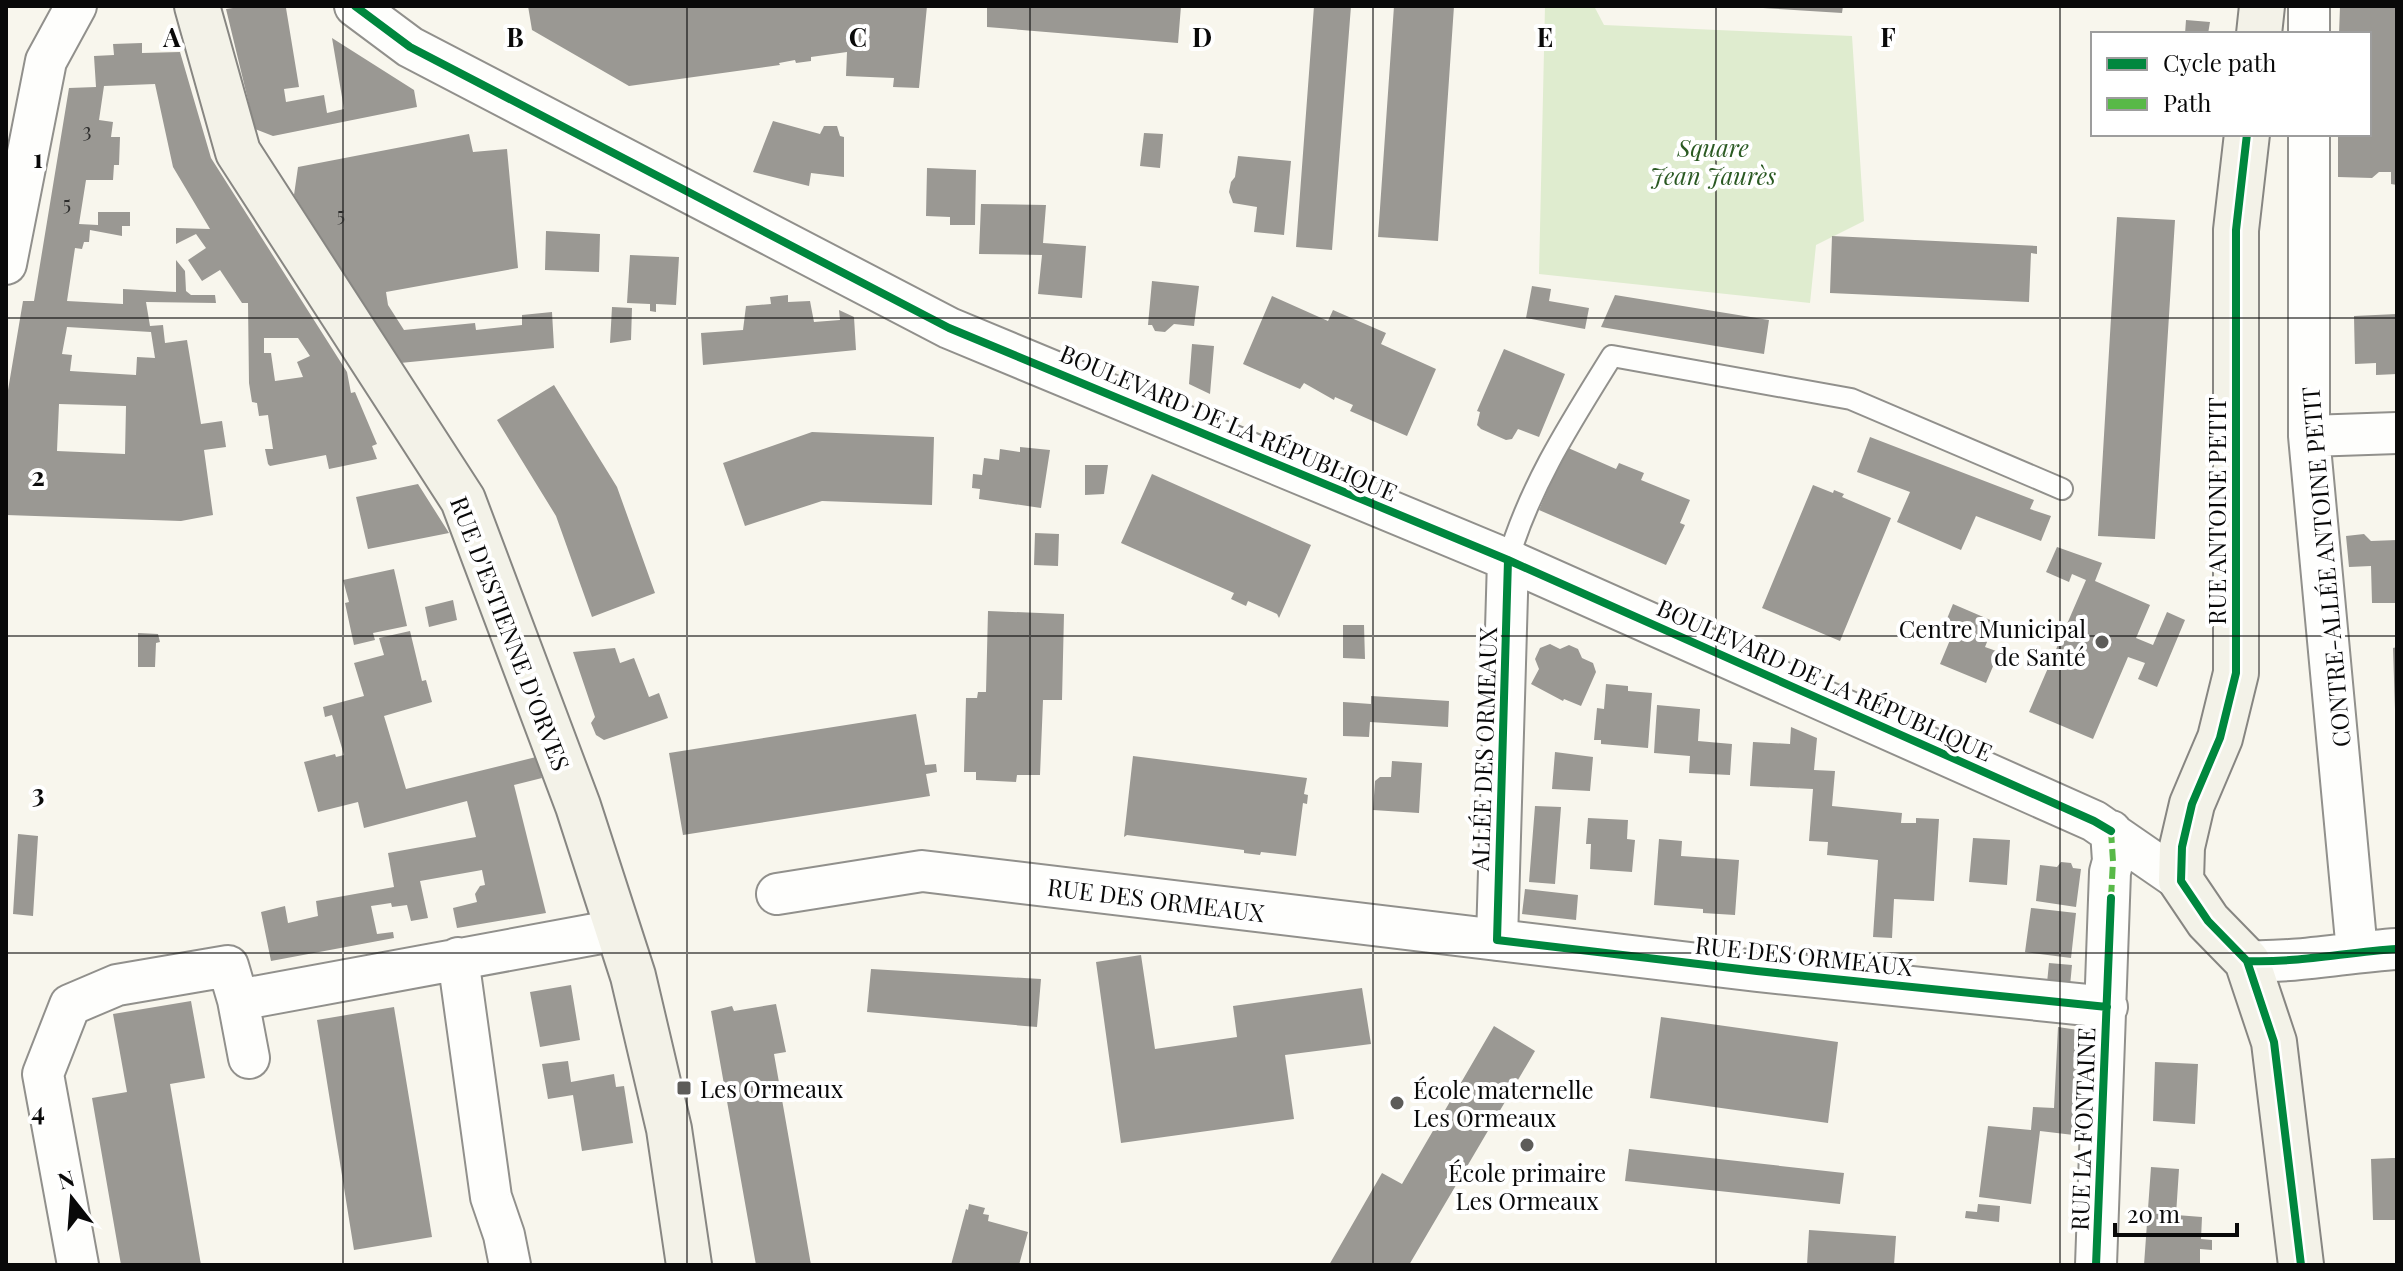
<svg xmlns="http://www.w3.org/2000/svg" width="2403" height="1271" font-family="'Playfair Display',serif">
<style>
.green{fill:#dfeccf}
.building{fill:#9a9893;fill-rule:evenodd}
.lines{fill:none;stroke-linecap:round;stroke-linejoin:round}
.lane-casing{stroke:#91908c;stroke-width:24}
.street-casing{stroke:#91908c;stroke-width:44}
.secondary-casing{stroke:#878682;stroke-width:48}
.lane{stroke:#fefefc;stroke-width:20}
.street{stroke:#fefefc;stroke-width:40}
.secondary{stroke:#f3f2e8;stroke-width:44}
.quiet{stroke:#58b947;stroke-width:6;stroke-dasharray:12 6;stroke-linecap:butt}
.cycleway-casing{stroke:#fff;stroke-width:13}
.cycleway{stroke:#00873e;stroke-width:8}
.grid{fill:none;stroke:#090909;stroke-width:2;stroke-opacity:0.55}
.poi-dot{fill:#5d5c59;stroke:#fff;stroke-width:3}
.labels{text-anchor:middle;dominant-baseline:central;stroke-width:8;stroke-linejoin:round;paint-order:stroke}
.number-label{font-size:20px;fill:#2d2d2c}
.park-label{font-size:24px;font-style:italic;fill:#2a5922;stroke:#fff}
.street-label{font-size:24px;fill:#090909;stroke:#fff}
.poi-label{font-size:24px;fill:#090909;stroke:#fff;text-anchor:start}
.grid-label{font-size:26px;text-anchor:middle;font-weight:bold;fill:#090909;stroke:#fff;stroke-width:8;stroke-linejoin:round;paint-order:stroke}
</style>
<rect width="100%" height="100%" fill="#f8f6ed"/>
<path class="green" d="M1545,6H1594L1604,25L1852,36L1864,221L1816,245L1810,303L1539,274Z"/>
<path class="building" d="M247,6L286,8L299,87L284,89L286,102L324,95L327,113L344,109L332,38L414,90L417,107L273,136L255,129L226,9Z
M528,6H927L919,88L893,87L894,78L846,76L847,52L811,57V61L796,63L795,60L779,63L780,65L629,86L532,30Z
M987,6H1181L1178,43L987,27Z
M1314,6H1351L1332,250L1296,247Z
M1394,6H1454L1438,241L1378,237Z
M1763,6H1843L1842,13L1763,8Z
M2340,6H2397V185L2391,184V172H2379L2372,178L2338,177V134H2369V34H2339Z
M2186,20L2210,22L2208,34H2185Z
M142,43V53L180,52L211,158L347,372L351,393L355,392L377,444L372,446L377,459L329,469L326,455L270,466L268,464L265,449H273L268,415L259,416L257,403L252,402L249,383L248,303H242L220,270L202,281L188,260L206,248L196,234L176,244V228L210,229L173,167L155,84L104,86L99,120L113,122L111,137H120L119,165H114L113,180H86L79,224L98,225V212H130V226H122V236L90,230L89,242H84L82,249L75,248L67,301L123,304V289L176,292V260L185,271L186,291L191,295H215L216,303L146,302L150,326L163,325L165,343L187,340L201,424L222,421L226,447L204,450L213,515L181,521L6,515V402L23,301H34L69,88L96,87L94,56L114,55L113,44ZM67,327L151,332L155,358L137,357L136,375L70,371L72,355L62,354ZM264,338H298L310,356L297,362L303,377L275,381L271,353H264ZM59,404L126,406L125,454L57,451Z
M773,121L820,134L824,126H837L840,136L844,137V177L811,173L809,186L753,172Z
M1144,133L1163,134L1160,168L1140,166Z
M469,134L473,152L507,149L518,268L386,292L388,305L404,330L475,323L476,330L522,325V315L552,312L554,348L400,363L294,195L298,167Z
M1238,156L1291,161L1284,235L1254,232L1257,207L1233,203L1229,192L1231,182L1235,177Z
M927,168L976,170L975,225H950V217L926,216Z
M981,204L1046,205L1043,243L1086,246L1082,298L1038,294L1042,255L979,254Z
M2117,217L2175,220L2155,539L2098,536Z
M546,231L600,234L599,272L545,270Z
M1832,236L2037,246V254L2031,253L2029,302L1830,293Z
M630,255L679,257L676,305L656,304V312L650,311V304L627,303Z
M1152,281L1199,286L1194,326L1174,324L1165,332L1155,331L1152,325H1148Z
M1532,286L1551,289L1549,301L1589,308L1585,329L1526,318Z
M788,295V302L810,301L814,322L840,320L839,310L854,317L856,350L703,365L701,333L743,330L746,306L771,304L770,297Z
M1615,295L1769,320L1764,354L1601,327Z
M1272,296L1328,321L1333,310L1386,333L1381,344L1436,369L1407,436L1350,411L1353,405L1335,397L1334,400L1304,383L1300,389L1243,364Z
M612,307L632,308L631,340L610,343Z
M2397,314V374L2376,375V363L2355,364L2354,316Z
M1192,344L1214,346L1210,394L1189,384Z
M1504,349L1565,374L1539,437L1518,429L1512,439L1506,440L1481,429L1477,425L1480,412L1477,411Z
M554,385L617,487L655,593L592,617L556,516L497,420Z
M812,432L934,437L932,505L822,501L745,526L723,463Z
M1870,437L2034,500L2030,509L2051,516L2041,541L1976,516L1961,550L1897,522L1910,492L1857,472Z
M1020,447L1050,450L1041,508L979,499L980,489L972,488L973,474L982,475L984,458L999,460L1000,449L1020,452Z
M1566,447L1616,469L1619,463L1644,473L1641,480L1690,500L1680,523L1685,525L1666,565L1539,510Z
M1085,465H1108L1104,494L1085,495Z
M1152,474L1311,545L1279,618L1277,614L1248,601L1246,606L1231,599L1234,593L1121,543Z
M418,484L449,533L368,549L356,497Z
M1813,485L1833,493L1834,490L1844,494L1842,497L1891,518L1840,641L1762,608Z
M1035,533L1059,534L1058,566L1034,565Z
M2364,534L2371,541L2397,540V603H2372L2371,566L2349,567L2346,536Z
M2057,547L2102,563L2095,581L2150,605L2136,638L2153,645L2167,612L2185,620L2157,687L2138,679L2145,663L2128,657L2093,739L2029,712L2086,580L2072,574L2069,582L2046,572Z
M394,569L407,626L373,633L375,640L354,645L345,603L349,602L343,580Z
M453,600L457,620L429,627L425,607Z
M1953,604L1995,622L1985,647L1999,652L1986,683L1940,664L1950,640L1940,636Z
M988,611L1064,614L1062,700H1043L1040,775H1017L1016,782L976,780V772H964L966,698H977L978,692H986Z
M1343,625H1364L1365,659L1343,658Z
M410,631L422,681L426,680L432,702L384,716L406,789L536,757L542,778L514,785L546,913L457,928L453,908L477,902L475,894L480,886L485,885L482,870L420,881L428,918L411,921L407,905L392,907L391,903L371,906L377,934L393,932L394,938L271,961L261,912L285,906L288,923L318,916L316,901L394,887L388,853L476,837L467,801L364,828L358,802L318,812L304,762L335,754L336,757L344,755L332,715L325,717L323,707L364,696L354,663L384,655L379,638Z
M138,633L158,634L160,642L156,643L155,667H138Z
M1550,644L1560,649L1569,645L1578,649L1582,658L1593,663L1596,672L1581,706L1564,699L1563,701L1531,684L1539,669L1535,659L1540,648Z
M2397,647V710H2395L2393,648Z
M615,648L620,663L634,658L649,697L659,693L668,718L604,740L596,735L591,723L595,717L573,652Z
M1606,684L1628,686V691L1652,693L1648,748L1601,744V740H1594L1597,708L1604,709Z
M1371,696L1449,701L1448,727L1370,722L1369,737L1343,736V702L1371,704Z
M1657,705L1700,709L1698,741L1732,744L1730,775L1689,773L1690,756L1654,753Z
M916,714L925,765L936,764L937,772L926,774L930,796L683,835L669,753Z
M1791,727L1817,738L1814,770L1835,771L1832,806L1902,813L1901,823H1916V818L1939,819L1934,901L1894,899L1892,938L1873,937L1878,860L1827,855L1828,842L1809,841L1813,789L1750,786L1753,742L1790,744Z
M1555,752L1593,757L1590,791L1552,789Z
M1133,756L1307,778L1304,794L1308,795L1307,804L1303,803L1296,856L1261,852L1260,855L1244,853V850L1127,835L1124,837Z
M1392,761L1422,763L1419,813L1373,810L1375,781L1380,777H1391Z
M1535,806L1561,807L1555,884L1529,882Z
M1588,818L1628,820L1627,839L1635,840L1632,872L1590,869L1591,844H1586Z
M18,834L38,836L33,916L13,914Z
M1973,838L2010,840L2007,885L1969,882Z
M1659,839L1682,841L1681,856L1739,860L1735,915L1703,913V909L1654,905Z
M2061,862L2071,863L2073,868L2081,869L2076,907L2036,901L2040,865L2057,867Z
M1525,889L1578,895L1576,920L1522,914Z
M2031,908L2076,913L2071,958L2025,952Z
M1141,955L1155,1049L1237,1037L1233,1006L1362,988L1371,1044L1285,1055L1294,1119L1121,1143L1096,962Z
M2049,963L2072,965L2070,986L2047,983Z
M871,969L1041,979L1037,1027L867,1012Z
M571,985L580,1040L540,1047L530,992Z
M191,1001L205,1078L170,1084L201,1265H121L92,1098L127,1092L113,1014Z
M776,1004L786,1052L774,1054L811,1265H756L711,1011L732,1006L734,1011Z
M394,1007L432,1237L354,1250L317,1020Z
M1661,1017L1838,1042L1828,1123L1650,1098Z
M1494,1026L1535,1051L1409,1265H1329L1382,1173L1402,1184Z
M2058,1027L2078,1030L2088,1042L2082,1136L2040,1131L2031,1204L1979,1197L1988,1126L2031,1130L2033,1107L2054,1108Z
M568,1061L571,1082L614,1074L616,1087L624,1086L633,1143L582,1151L573,1095L548,1099L542,1064Z
M2155,1062L2198,1064L2195,1124L2153,1121Z
M1629,1149L1844,1173L1840,1204L1625,1181Z
M2393,1158H2397V1220H2373L2371,1159Z
M2151,1167L2179,1169L2176,1215L2202,1217L2201,1239L2212,1240V1250L2200,1249V1265H2144Z
M969,1204L985,1208L983,1214L989,1215L988,1221L1028,1232L1019,1265H951L966,1209L968,1210Z
M1978,1204L2000,1206L1999,1222L1965,1218L1966,1211L1977,1212Z
M1809,1230L1896,1236L1894,1265H1807Z"/>
<g class="lines">
<defs>
<path id="lane" d="M1508,560C1530,485 1571,422 1612,356L1851,399L2062,489"/>
<path id="street" d="M355,6L410,47L949,328L1508,560L2094,821L2181,881
M2309,6V34
M2309,134V436L2357,952
M6,264L46,61L76,6
M2309,436L2397,433
M777,894L922,871L1757,971L2107,1007
M1497,940L1508,560
M458,958L491,1197L504,1235L510,1265
M2247,961C2297,963 2347,952 2397,949
M238,1000L249,1058
M78,1265L43,1074L70,1005L117,985L228,966L238,1000L617,930
M2096,1265L2110,872L2113,861L2111,831"/>
<path id="secondary" d="M197,6L238,152L463,500L578,806L633,976L669,1129L689,1265
M2259,34L2262,6
M2247,134L2236,230V673L2220,738L2192,804L2182,847L2181,881L2208,921L2247,961L2274,1042L2301,1265"/>
</defs>
<use href="#lane" class="lane-casing"/>
<use href="#street" class="street-casing"/>
<use href="#secondary" class="secondary-casing"/>
<use href="#lane" class="lane"/>
<use href="#street" class="street"/>
<use href="#secondary" class="secondary"/>
<path class="quiet" d="M2111,831L2113,861L2111,898"/>
<defs>
<path id="cycleway" d="M355,6L410,47L949,328L1508,560L2094,821L2111,831
M2247,134L2236,230V673L2220,738L2192,804L2182,847L2181,881L2208,921L2247,961L2274,1042L2301,1265
M1508,560L1497,940L1757,971L2107,1007
M2247,961C2297,963 2347,952 2397,949
M2096,1265L2111,898"/>
</defs>
<use href="#cycleway" class="cycleway-casing"/>
<use href="#cycleway" class="cycleway"/>
</g>
<path class="grid" d="M343,6V1265M687,6V1265M1030,6V1265M1373,6V1265M1716,6V1265M2060,6V1265M6,318H2397M6,636H2397M6,953H2397"/>
<g class="poi-dot">
<circle cx="2102" cy="642" r="8"/>
<rect x="676" y="1080" width="16" height="16" rx="4"/>
<circle cx="1397" cy="1103" r="8"/>
<circle cx="1527" cy="1145" r="8"/>
</g>
<g class="labels">
<g class="number-label">
<text x="87" y="129">3</text>
<text x="67" y="202">5</text>
<text x="341" y="213">5</text>
</g>
<g class="park-label">
<text x="1713" y="147">Square<tspan x="1713" dy="28">Jean Jaurès</tspan></text>
</g>
<g class="street-label">
<text transform="translate(1229 422) rotate(23)">BOULEVARD DE LA RÉPUBLIQUE</text>
<text transform="translate(2216 511) rotate(-90)">RUE ANTOINE PETIT</text>
<text transform="translate(2325 567) rotate(-95)">CONTRE-ALLÉE ANTOINE PETIT</text>
<text transform="translate(511 633) rotate(69)">RUE D'ESTIENNE D'ORVES</text>
<text transform="translate(1825 679) rotate(24)">BOULEVARD DE LA RÉPUBLIQUE</text>
<text transform="translate(1483 749) rotate(-88)">ALLÉE DES ORMEAUX</text>
<text transform="translate(1156 899) rotate(7)">RUE DES ORMEAUX</text>
<text transform="translate(1804 955) rotate(6)">RUE DES ORMEAUX</text>
<text transform="translate(2082 1129) rotate(-88)">RUE LA FONTAINE</text>
</g>
<g class="poi-label">
<text x="2086" y="628" text-anchor="end">Centre Municipal<tspan x="2086" dy="28">de Santé</tspan></text>
<text x="700" y="1088">Les Ormeaux</text>
<text x="1413" y="1089">École maternelle<tspan x="1413" dy="28">Les Ormeaux</tspan></text>
<text x="1527" y="1172" text-anchor="middle">École primaire<tspan x="1527" dy="28">Les Ormeaux</tspan></text>
</g>
</g>
<g class="grid-label">
<text x="172" y="47">A</text>
<text x="515" y="47">B</text>
<text x="858" y="47">C</text>
<text x="1202" y="47">D</text>
<text x="1545" y="47">E</text>
<text x="1888" y="47">F</text>
<text x="38" y="168">1</text>
<text x="38" y="486">2</text>
<text x="38" y="803">3</text>
<text x="38" y="1121">4</text>
</g>
<rect width="2403" height="1271" fill="none" stroke="#090909" stroke-width="16"/>
<rect x="2091" y="32" width="280" height="104" fill="#ffffff" stroke="#9d9d9d" stroke-width="2"/>
<rect x="2107" y="58" width="40" height="12" fill="#00873e" stroke="#9d9d9d" stroke-width="2"/>
<text x="2163" y="72" font-size="24" fill="#090909">Cycle path</text>
<rect x="2107" y="98" width="40" height="12" fill="#58b947" stroke="#9d9d9d" stroke-width="2"/>
<text x="2163" y="112" font-size="24" fill="#090909">Path</text>
<g transform="translate(72 1199) rotate(343)" stroke="#ffffff" stroke-width="6" paint-order="stroke">
<path d="M0-6L14 30L0 20L-14 30Z" fill="#090909"/>
<text y="-12" font-size="22" font-weight="bold" text-anchor="middle" fill="#090909">N</text>
</g>
<path d="M2115 1223v12h122v-12" fill="none" stroke="#090909" stroke-width="4"/>
<text x="2127" y="1223" font-size="24" fill="#090909" stroke="#ffffff" stroke-width="6" paint-order="stroke">20 m</text>
</svg>
